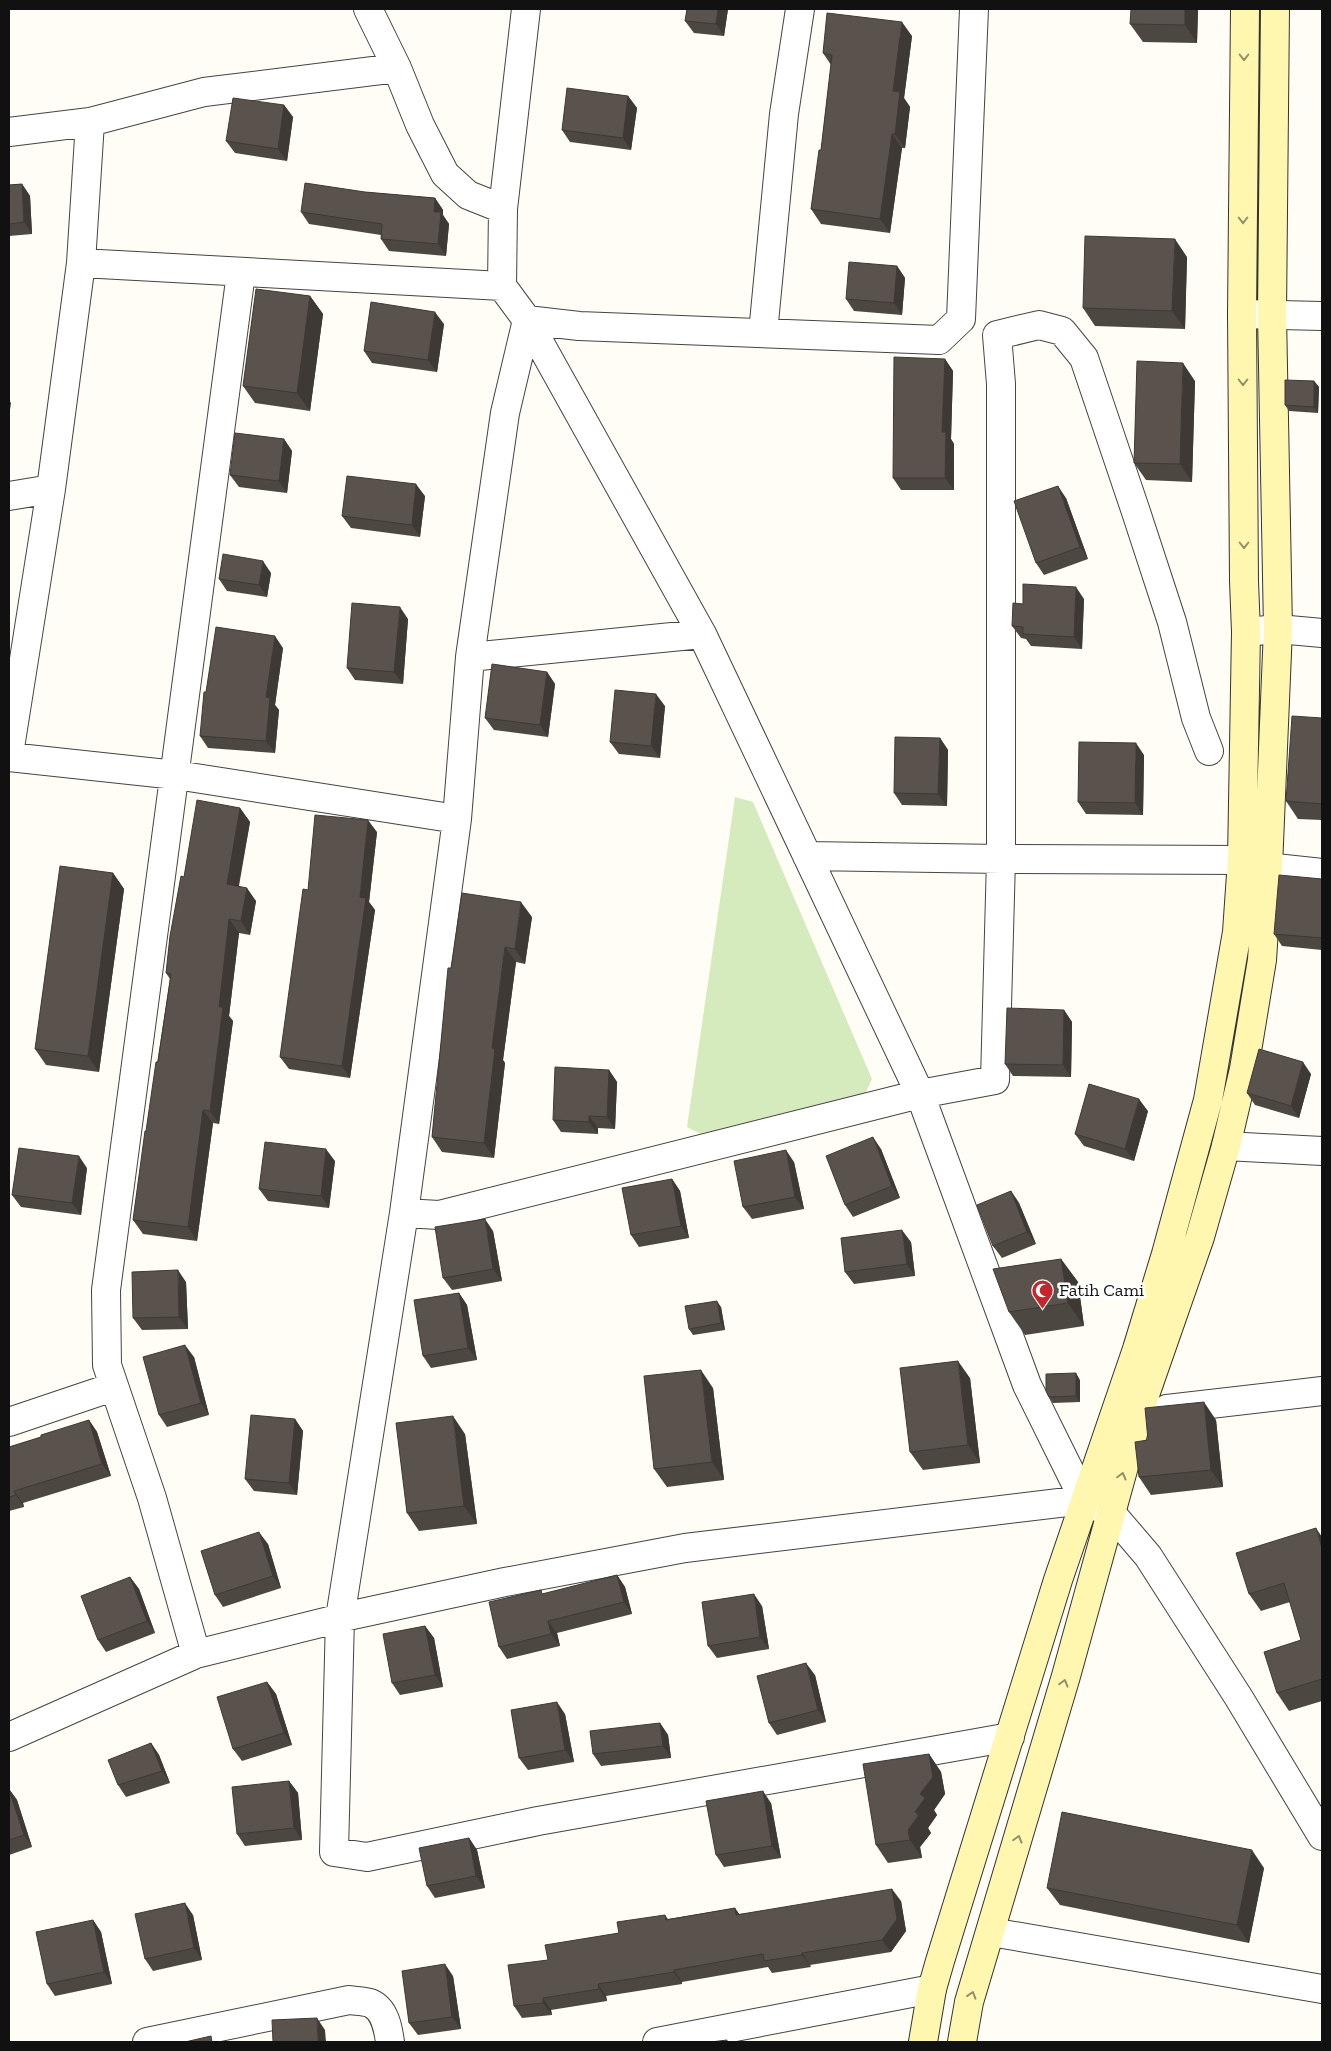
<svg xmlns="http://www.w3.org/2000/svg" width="1331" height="2051" font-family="'Zilla Slab',serif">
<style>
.green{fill:#d5ebbd}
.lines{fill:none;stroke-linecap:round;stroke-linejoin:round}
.street-casing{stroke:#444;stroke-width:30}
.secondary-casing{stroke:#333;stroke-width:30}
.street{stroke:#fff;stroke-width:28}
.secondary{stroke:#fff6b0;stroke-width:28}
.wall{fill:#4d4742}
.shaded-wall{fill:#3f3936}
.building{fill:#5a524d;stroke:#3f3936}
.oneway{stroke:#948f68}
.labels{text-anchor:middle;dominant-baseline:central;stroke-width:5;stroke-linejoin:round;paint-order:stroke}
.poi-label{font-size:18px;fill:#111;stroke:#fff;text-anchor:start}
</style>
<rect width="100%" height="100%" fill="#fffdf5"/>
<path class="green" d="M735,797L753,802L872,1079L865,1094L703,1135L687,1127Z"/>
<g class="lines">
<defs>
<path id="street" d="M368,9L397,68L420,125L445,174L468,195L503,209
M526,9L503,209L502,286L527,320L702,634L920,1094L1027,1385L1084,1500
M974,9L961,319L939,340L579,326L527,320L505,413L470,657L457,819L404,1213L439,1215L920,1094L995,1080L1001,859V384L997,335L1039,325L1062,331L1084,358L1136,512L1172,622L1196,718L1209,751
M9,132L90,122L204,92L397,68
M81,263L502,286
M1242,314L1322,316
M763,333L784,114L800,9
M9,496L51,489
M1246,632L1278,629L1322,633
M470,657L702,634
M9,754L51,489L81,263L90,122
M9,757L176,775L457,819
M807,856L1001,859L1242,860L1268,867L1322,873
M1226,1146L1322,1151
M404,1213L340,1618L334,1852L367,1857L538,1821L1010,1737
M1167,1409L1322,1391
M9,1422L113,1387
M196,1654L152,1498L107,1365L106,1290L241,273
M9,1737L196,1654L357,1614L505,1582L685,1548L1084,1500L1112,1514L1148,1556L1239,1698L1322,1836
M991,1932L1322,1989
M147,2042L349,2000C355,2001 364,2001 370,2003C385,2009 388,2028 390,2042
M657,2042L932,1989"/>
<path id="secondary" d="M923,2042L932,1989L940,1961L1058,1580L1137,1349L1166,1254L1208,1100L1237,932L1242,860L1246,632L1244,581L1242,314L1245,9
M962,2042L969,2002L1066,1676L1139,1412L1200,1237L1226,1146L1244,1069L1262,960L1268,867L1278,629L1272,314L1275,9"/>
</defs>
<use href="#street" class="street-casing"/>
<use href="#secondary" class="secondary-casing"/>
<use href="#street" class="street"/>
<use href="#secondary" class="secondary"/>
</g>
<path class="wall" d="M687,9H728L724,36L694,33L685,21Z
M1198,9L1197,43L1143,42L1130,24Z
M912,36L904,98L910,107L905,148H902L890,233L821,224L811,209L821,150L831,65L823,53Z
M628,96L637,108L631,150L570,142L562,130Z
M284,105L293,117L287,161L235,153L226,141Z
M22,184L30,196L32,234L9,236V185Z
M365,192L435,198L443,210V215L449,224L446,256L389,251L381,239V235L309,224L301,212Z
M1187,257L1185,329L1095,326L1083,308Z
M897,266L905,278L902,315L854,311L846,299Z
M310,296L323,314L310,411L255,403L243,386Z
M444,324L437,372L372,363L364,351Z
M945,359L953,371L951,439L954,444V490H901L893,478Z
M1195,381L1192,482L1146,480L1134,463Z
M1314,381L1319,387L1318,413L1289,411L1285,405Z
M284,439L292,451L287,493L239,487L230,475Z
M425,496L420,537L351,528L342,516Z
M1066,498L1088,559L1044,575L1036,563Z
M271,573L267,597L227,591L219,579Z
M1084,599L1082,649L1031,646L1026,639L1021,638L1012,626L1023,604Z
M408,619L403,684L355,680L347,668Z
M283,648L275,705L279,710L275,753L208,748L200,736L206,692Z
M547,672L555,684L548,737L494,730L485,718Z
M665,706L660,758L619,754L610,742Z
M1322,718V820L1298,819L1286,801Z
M940,738L948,750L947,806L902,805L894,793Z
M1144,755L1143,815L1086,814L1078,802Z
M240,808L250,822L239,886L256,901L250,935L239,933L229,1016L233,1021L219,1124L213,1123L197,1241L143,1234L133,1220L170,979L166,973L184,877Z
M377,832L369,902L375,910L350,1078L289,1069L280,1057L308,890Z
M113,873L124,889L99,1072L46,1065L35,1049Z
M1322,879V950L1282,946L1274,934Z
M532,917L525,964L516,962L503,1060L505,1063L494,1158L442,1152L432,1137L451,968Z
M1064,1010L1072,1022L1071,1077L1013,1076L1005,1064Z
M609,1070L617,1082L615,1129L598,1128V1134L561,1132L553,1120Z
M1311,1074L1299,1118L1255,1105L1247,1093Z
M1148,1111L1134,1161L1084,1146L1075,1134Z
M881,1149L900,1198L853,1217L845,1205Z
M335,1161L329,1208L268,1201L259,1189Z
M794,1162L804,1209L752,1219L743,1207Z
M87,1168L81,1215L21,1207L12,1195Z
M672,1179L680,1191L689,1238L639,1247L631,1235Z
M1011,1191L1019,1203L1036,1244L1002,1258L993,1246Z
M493,1231L502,1281L452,1290L443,1278Z
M911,1242L915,1276L854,1284L845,1272Z
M1061,1259L1078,1282L1084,1326L1025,1335L1009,1312Z
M186,1282L188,1329L142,1330L133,1318Z
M459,1293L467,1305L477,1360L431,1368L423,1356Z
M721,1307L725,1330L693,1335L689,1329Z
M194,1357L209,1415L167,1427L159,1415Z
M970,1378L980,1463L923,1470L910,1452Z
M1080,1380V1402L1053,1403L1049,1397Z
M713,1388L724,1480L667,1487L654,1469Z
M295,1419L303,1431L297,1495L254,1491L245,1479Z
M89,1420L97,1432L111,1476L23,1503L24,1507L9,1511V1447L41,1437Z
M1216,1420L1223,1487L1151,1495L1139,1477L1148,1440Z
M465,1434L477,1524L419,1531L407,1513Z
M1322,1537V1701L1289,1711L1277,1693L1301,1640L1290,1602L1261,1611L1249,1594Z
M268,1544L281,1588L223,1607L215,1595Z
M617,1575L625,1587L632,1614L557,1633L560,1646L507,1659L499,1647L544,1594Z
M130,1577L139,1589L155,1633L106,1652L98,1640Z
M762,1606L769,1649L717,1658L708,1646Z
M425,1626L434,1638L443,1687L400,1695L392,1683Z
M815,1675L826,1722L777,1735L769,1723Z
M267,1682L276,1694L292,1745L242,1761L233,1749Z
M565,1714L574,1762L528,1770L519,1758Z
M660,1723L668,1735L671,1758L601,1766L593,1754Z
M151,1743L159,1755L170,1783L126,1797L118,1785Z
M929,1754L941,1772L945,1794L934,1810L937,1815L928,1828L931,1833L920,1847L922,1858L888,1863L876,1845Z
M289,1781L298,1793L302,1840L245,1846L237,1834Z
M9,1789L17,1800L32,1847L9,1855Z
M771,1803L781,1858L724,1867L716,1855Z
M469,1838L477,1850L485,1888L435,1898L427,1886Z
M1264,1868L1249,1943L1060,1905L1047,1888Z
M901,1901L906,1931L891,1952L810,1965L811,1967L772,1973L768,1967L682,1982V1984L606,1996L607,2001L551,2010L552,2015L522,2018L514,2006L548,1960L665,1915L668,1919L735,1908L739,1914Z
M193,1915L202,1960L153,1971L145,1959Z
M93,1920L101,1932L112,1984L55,1996L47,1984Z
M453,1976L461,2029L418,2035L409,2023Z"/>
<path class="shaded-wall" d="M718,9H728L724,36L716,24Z
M1185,9H1198L1197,43L1185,25Z
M902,22L912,36L904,98L910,107L905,148L895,134L893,91Z
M628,96L637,108L631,150L623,138Z
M284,105L293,117L287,161L278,149Z
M892,134L902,148L890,233L880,219Z
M22,184L30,196L32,234L24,222Z
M435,198L443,210V215L449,224L446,256L438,244L434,212Z
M1175,239L1187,257L1185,329L1172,311Z
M897,266L905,278L902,315L894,303Z
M310,296L323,314L310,411L297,393Z
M435,312L444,324L437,372L428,360Z
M945,359L953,371L951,439L954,444V490L945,478L942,432Z
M1183,363L1195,381L1192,482L1180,464Z
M1314,381L1319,387L1318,413L1314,407Z
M9,400L11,403L9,416Z
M284,439L292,451L287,493L279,481Z
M416,484L425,496L420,537L412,525Z
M1058,486L1066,498L1088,559L1080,547Z
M263,561L271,573L267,597L259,585Z
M1076,587L1084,599L1082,649L1074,637Z
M400,607L408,619L403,684L394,672Z
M275,636L283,648L275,705L279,710L275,753L266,741V697Z
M547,672L555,684L548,737L540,725Z
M656,694L665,706L660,758L651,746Z
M940,738L948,750L947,806L938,794Z
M1136,743L1144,755L1143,815L1135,803Z
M240,808L250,822L236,898L227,884Z
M368,820L377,832L369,902L375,910L350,1078L342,1066Z
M113,873L124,889L99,1072L88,1056Z
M247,888L256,901L250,935L241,921Z
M521,902L532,917L525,964L515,949Z
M229,919L239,933L229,1016L233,1021L219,1124L210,1111L219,1007Z
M505,947L516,962L503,1060L505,1063L494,1158L484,1143L492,1048Z
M1064,1010L1072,1022L1071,1077L1063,1065Z
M1303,1062L1311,1074L1299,1118L1291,1106Z
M609,1070L617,1082L615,1129L607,1117Z
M1139,1099L1148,1111L1134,1161L1125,1149Z
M203,1110L213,1123L197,1241L188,1227Z
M589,1116L598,1128V1134L589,1122Z
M873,1137L881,1149L900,1198L892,1186Z
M326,1149L335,1161L329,1208L321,1196Z
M786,1150L794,1162L804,1209L795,1197Z
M79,1156L87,1168L81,1215L72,1203Z
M672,1179L680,1191L689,1238L681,1226Z
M1011,1191L1019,1203L1036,1244L1027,1232Z
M485,1219L493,1231L502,1281L493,1269Z
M902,1230L911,1242L915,1276L907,1264Z
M1061,1259L1078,1282L1084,1326L1068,1303Z
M178,1270L186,1282L188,1329L179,1317Z
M459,1293L467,1305L477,1360L468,1348Z
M717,1301L721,1307L725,1330L721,1323Z
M185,1345L194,1357L209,1415L201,1403Z
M958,1361L970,1378L980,1463L968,1445Z
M701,1370L713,1388L724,1480L712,1462Z
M1076,1373L1080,1380V1402L1076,1396Z
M1204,1402L1216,1420L1223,1487L1211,1470Z
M453,1416L465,1434L477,1524L464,1506Z
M295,1419L303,1431L297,1495L289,1483Z
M89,1420L97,1432L111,1476L102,1464Z
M14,1491L23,1503L24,1507L16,1495Z
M1316,1528L1322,1537V1548Z
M259,1532L268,1544L281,1588L273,1576Z
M617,1575L625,1587L632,1614L624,1602Z
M130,1577L139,1589L155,1633L147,1621Z
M754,1594L762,1606L769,1649L760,1637Z
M548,1621L557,1633L560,1646L551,1634Z
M425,1626L434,1638L443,1687L435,1675Z
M806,1663L815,1675L826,1722L818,1710Z
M267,1682L276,1694L292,1745L284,1733Z
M557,1702L565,1714L574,1762L565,1750Z
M660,1723L668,1735L671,1758L663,1746Z
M151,1743L159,1755L170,1783L162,1771Z
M929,1754L941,1772L945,1794L934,1810L937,1815L928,1828L931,1833L920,1847L922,1858L910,1840L908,1830L915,1812L920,1794Z
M289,1781L298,1793L302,1840L294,1828Z
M9,1789L17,1800L32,1847L24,1835Z
M763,1791L771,1803L781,1858L772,1846Z
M469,1838L477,1850L485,1888L476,1876Z
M1252,1850L1264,1868L1249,1943L1237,1925Z
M892,1889L901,1901L906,1931L891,1952L882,1940Z
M185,1903L193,1915L202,1960L194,1948Z
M735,1908L743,1920L736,1915Z
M93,1920L101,1932L112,1984L104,1972Z
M802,1953L810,1965L811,1967L802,1955Z
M445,1964L453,1976L461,2029L452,2017Z
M674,1970L682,1982V1984L674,1972Z
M598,1984L606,1996L607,2001L599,1989Z
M543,1998L551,2010L552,2015L543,2003Z
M317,2018L325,2030L326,2042H318Z"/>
<path class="building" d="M687,9H718L716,24L685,21Z
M1131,9H1185V25L1130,24Z
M827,13L902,22L893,91L900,92L895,134H892L880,219L811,209L819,150H821L832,55L823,53Z
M567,88L628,96L623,138L562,130Z
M233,98L284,105L278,149L226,141Z
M305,183L365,192L435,198L434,212H441L438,244L381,239L382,224L301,212Z
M22,184L24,222L9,224V185Z
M1085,236L1175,239L1172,311L1083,308Z
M849,262L897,266L894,303L846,299Z
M256,289L310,296L297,393L243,386Z
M371,302L435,312L428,360L364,351Z
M894,357L945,359L942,432H946L945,478H893Z
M1137,361L1183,363L1180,464L1134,463Z
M1285,380L1314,381V407L1285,405Z
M235,433L284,439L279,481L230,475Z
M347,476L416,484L412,525L342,516Z
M1058,486L1080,547L1036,563L1014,501Z
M223,554L263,561L259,585L219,579Z
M1023,584L1076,587L1074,637L1023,634V627L1012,626L1013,603L1023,604Z
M352,603L400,607L394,672L347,668Z
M216,627L275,636L266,697L270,698L266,741L200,736L204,692H206Z
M492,664L547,672L540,725L485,718Z
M615,690L656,694L651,746L610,742Z
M1292,716L1322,718V804L1286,801Z
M895,737L940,738L938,794L894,793Z
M1079,742L1136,743L1135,803L1078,802Z
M197,800L240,808L227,884L247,888L241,921L229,919L219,1007H223L210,1111L203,1110L188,1227L133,1220L145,1131H146L156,1062H158L171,974L166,973L170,936L181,876L184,877Z
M315,815L368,820L360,897L366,898L342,1066L280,1057L303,889L308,890Z
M60,866L113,873L88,1056L35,1049Z
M1279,875L1322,879V938L1274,934Z
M462,893L521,902L515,949L505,947L492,1048L495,1049L484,1143L432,1137L448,968H451Z
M1007,1008L1064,1010L1063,1065L1005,1064Z
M1259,1049L1303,1062L1291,1106L1247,1093Z
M555,1067L609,1070L607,1117L589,1116V1122L553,1120Z
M1089,1084L1139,1099L1125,1149L1075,1134Z
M873,1137L892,1186L845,1205L826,1156Z
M265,1142L326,1149L321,1196L259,1189Z
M19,1148L79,1156L72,1203L12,1195Z
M786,1150L795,1197L743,1207L734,1161Z
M672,1179L681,1226L631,1235L622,1188Z
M1011,1191L1027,1232L993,1246L977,1205Z
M485,1219L493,1269L443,1278L435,1227Z
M902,1230L907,1264L845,1272L841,1238Z
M1061,1259L1068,1303L1009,1312L993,1269Z
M178,1270L179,1317L133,1318L132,1272Z
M459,1293L468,1348L423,1356L414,1300Z
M717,1301L721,1323L689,1329L685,1306Z
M185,1345L201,1403L159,1415L143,1357Z
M958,1361L968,1445L910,1452L900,1368Z
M701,1370L712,1462L654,1469L644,1376Z
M1076,1373V1396L1049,1397L1046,1391V1374Z
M1204,1402L1211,1470L1139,1477L1135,1442L1148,1440L1145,1408Z
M251,1415L295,1419L289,1483L245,1479Z
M453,1416L464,1506L407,1513L396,1423Z
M89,1420L102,1464L14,1491L16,1495L9,1497V1447L41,1437V1435Z
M1316,1528L1322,1548V1679L1277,1693L1264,1652L1301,1640L1284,1583L1249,1594L1236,1553Z
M259,1532L273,1576L215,1595L201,1551Z
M617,1575L624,1602L548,1621L551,1634L499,1647L489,1602L541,1590L542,1594Z
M130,1577L147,1621L98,1640L81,1596Z
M754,1594L760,1637L708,1646L702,1602Z
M425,1626L435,1675L392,1683L383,1634Z
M806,1663L818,1710L769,1723L757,1676Z
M267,1682L284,1733L233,1749L217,1697Z
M557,1702L565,1750L519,1758L511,1710Z
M660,1723L663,1746L593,1754L590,1731Z
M151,1743L162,1771L118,1785L108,1760Z
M929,1754L933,1777L920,1794L925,1798L915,1812L919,1815L908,1830L910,1840L876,1845L863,1764Z
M289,1781L294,1828L237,1834L232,1787Z
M9,1790L24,1835L9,1840Z
M763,1791L772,1846L716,1855L706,1801Z
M1062,1812L1252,1850L1237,1925L1047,1888Z
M469,1838L476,1876L427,1886L419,1848Z
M892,1889L897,1919L882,1940L802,1953V1955L764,1961L763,1954L674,1970V1972L598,1984L599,1989L543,1998V2003L514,2006L508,1965L548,1960L545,1945L619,1933L617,1922L665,1915L666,1920L735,1908L736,1915Z
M185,1903L194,1948L145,1959L135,1914Z
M93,1920L104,1972L47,1984L36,1932Z
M445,1964L452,2017L409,2023L402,1971Z
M317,2018L318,2042H273L272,2020Z
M211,2036L212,2042H185Z
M727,2040V2042H711Z"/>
<defs><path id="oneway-chevron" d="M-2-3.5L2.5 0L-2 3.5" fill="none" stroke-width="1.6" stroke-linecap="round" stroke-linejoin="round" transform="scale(1.25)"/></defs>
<g class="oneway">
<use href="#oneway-chevron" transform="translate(1244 57) rotate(90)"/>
<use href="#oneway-chevron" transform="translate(1243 220) rotate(90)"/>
<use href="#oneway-chevron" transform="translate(1243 382) rotate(90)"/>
<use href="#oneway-chevron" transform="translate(1244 545) rotate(90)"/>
<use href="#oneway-chevron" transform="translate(1122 1476) rotate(-75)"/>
<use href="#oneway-chevron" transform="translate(1064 1683) rotate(-74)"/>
<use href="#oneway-chevron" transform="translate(1018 1839) rotate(-74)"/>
<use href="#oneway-chevron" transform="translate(972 1995) rotate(-73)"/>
</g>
<defs>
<symbol id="mosque-pin" viewBox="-11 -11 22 30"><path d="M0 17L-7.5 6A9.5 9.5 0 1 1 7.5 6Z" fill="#c4262e" stroke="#fff"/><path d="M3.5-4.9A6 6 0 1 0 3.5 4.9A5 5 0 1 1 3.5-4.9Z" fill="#fff"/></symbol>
</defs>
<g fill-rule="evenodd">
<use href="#mosque-pin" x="1030" y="1278" width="25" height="34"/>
</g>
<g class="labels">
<g class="poi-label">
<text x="1059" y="1290">Fatih Cami</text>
</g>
</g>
<rect width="1331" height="2051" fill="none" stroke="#111111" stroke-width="20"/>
</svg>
